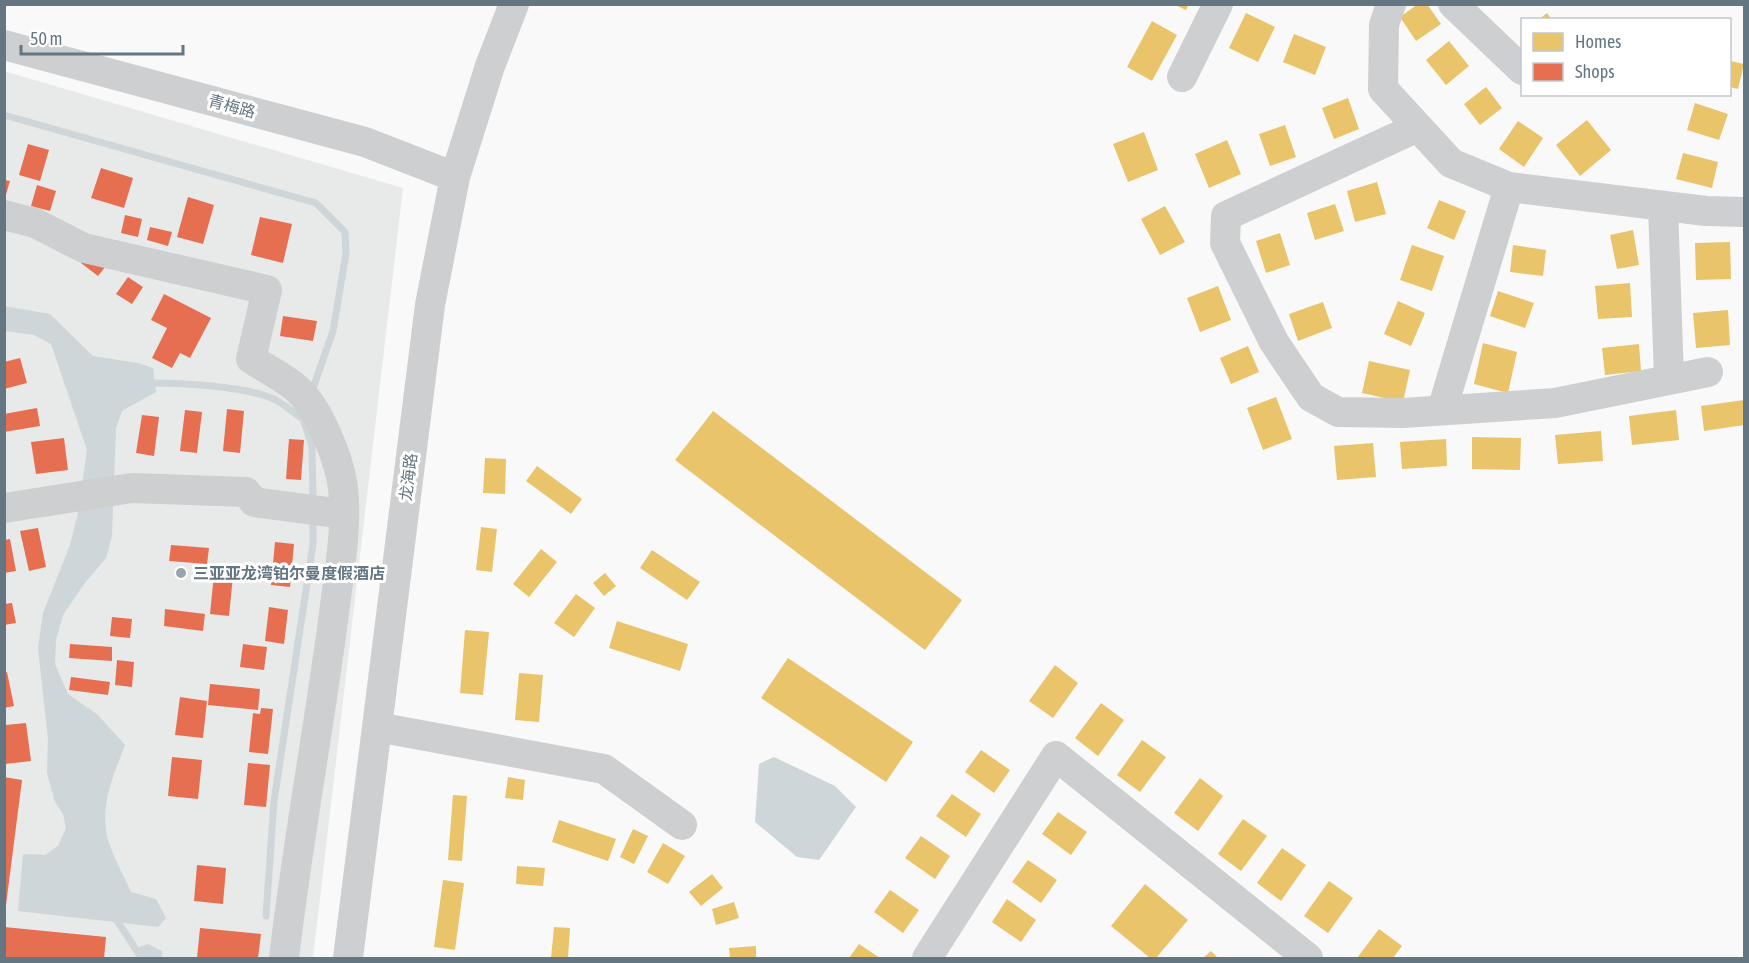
<svg xmlns="http://www.w3.org/2000/svg" width="1749" height="963" font-family="'Asap Condensed','Noto Sans SC',sans-serif">
<style>
.built{fill:#e8e9e9}
.water{fill:#ced6d9}
.homes{fill:#e9c46a}
.shops{fill:#e76f51}
.lines{fill:none;stroke-linecap:round;stroke-linejoin:round}
.stream{stroke:#ced6d9;stroke-width:7}
.minor{stroke:#cecfd0;stroke-width:30}
.poi-dot{fill:#99a4ac;stroke:#fff;stroke-width:2}
.labels{text-anchor:middle;dominant-baseline:central;stroke-width:6;stroke-linejoin:round;paint-order:stroke}
.street-label{font-size:16px;fill:#657683;stroke:#fff}
.poi-label{font-size:16px;font-weight:bold;fill:#657683;stroke:#fff;text-anchor:start}
</style>
<rect width="100%" height="100%" fill="#f9f9f9"/>
<path class="built" d="M4,71L403,188L313,958H5Z"/>
<path class="water" d="M4,306L50,314L93,356L138,363L153,368L156,392L122,411L116,428L112,536L106,558L84,584L63,615L56,640L55,664L68,694L98,715L125,745C114,774 100,804 107,836C112,855 123,874 131,892L156,899L166,918L158,927L18,911L23,854L45,855L58,846L66,828L63,814L55,802L47,773L48,739L38,648L43,613L70,545L78,513L87,450L51,344L34,335L5,331Z
M774,757L835,786L856,807L819,860L797,857L755,822L759,764Z
M148,944L162,951V958H139V947Z"/>
<path class="homes" d="M1173,4H1189L1186,10Z
M1418,4H1427L1441,24L1416,41L1400,17Z
M1246,13L1275,27L1258,62L1229,48Z
M1547,13L1552,20H1538Z
M1152,21L1177,35L1152,81L1127,67Z
M1294,34L1326,47L1315,75L1283,62Z
M1449,41L1469,66L1446,85L1426,60Z
M1730,61L1744,64L1738,89L1730,87Z
M1486,87L1502,108L1480,125L1464,104Z
M1348,98L1359,129L1334,139L1322,108Z
M1695,103L1728,114L1719,140L1687,130Z
M1587,120L1611,150L1580,176L1556,145Z
M1518,121L1543,138L1524,167L1499,149Z
M1285,125L1296,157L1270,166L1259,134Z
M1144,132L1158,170L1128,182L1113,144Z
M1227,140L1241,174L1209,188L1195,154Z
M1683,153L1718,162L1712,188L1676,179Z
M1377,182L1386,214L1355,222L1347,191Z
M1439,200L1466,211L1454,240L1427,228Z
M1335,204L1344,231L1315,240L1307,213Z
M1165,206L1185,242L1160,255L1141,219Z
M1633,230L1639,265L1617,269L1610,235Z
M1280,233L1290,265L1266,273L1256,241Z
M1730,242L1731,279L1696,280L1695,243Z
M1412,245L1444,256L1432,291L1400,280Z
M1513,245L1546,250L1543,276L1510,272Z
M1630,283L1632,317L1598,319L1595,286Z
M1218,286L1231,320L1200,332L1187,298Z
M1498,291L1534,303L1525,328L1490,316Z
M1398,301L1425,313L1411,346L1384,334Z
M1323,302L1332,328L1298,341L1289,314Z
M1728,310L1730,345L1696,348L1693,313Z
M1483,343L1517,352L1508,393L1474,384Z
M1639,344L1641,371L1605,375L1602,348Z
M1248,346L1259,372L1231,384L1220,358Z
M1369,361L1410,370L1403,402L1362,393Z
M1276,397L1292,439L1263,450L1247,408Z
M1744,400V425L1704,431L1701,406Z
M1676,410L1679,440L1632,445L1629,416Z
M713,411L962,600L925,650L675,460Z
M1601,431L1603,461L1558,464L1555,435Z
M1472,437L1521,438L1520,470L1472,469Z
M1446,439L1447,466L1402,469L1400,442Z
M1373,443L1376,477L1337,480L1334,446Z
M485,458L506,459L505,494L483,493Z
M537,466L582,499L571,514L526,481Z
M481,527L497,529L492,572L476,570Z
M541,549L557,562L529,597L513,584Z
M652,550L700,582L687,600L640,568Z
M605,573L616,586L604,596L593,583Z
M576,594L595,608L574,637L554,623Z
M617,621L688,644L680,671L609,648Z
M465,630L489,632L483,695L460,693Z
M788,658L913,742L886,782L761,698Z
M1055,665L1078,683L1053,718L1029,701Z
M519,673L543,675L539,722L515,720Z
M1101,703L1124,720L1098,756L1075,738Z
M1142,740L1166,757L1140,792L1117,775Z
M981,750L1010,770L994,793L965,772Z
M508,777L525,780L523,800L505,798Z
M1200,778L1223,796L1198,831L1174,813Z
M952,794L981,814L966,837L936,816Z
M453,795L467,796L462,861L448,860Z
M1058,812L1087,832L1071,855L1042,834Z
M1243,819L1267,836L1241,871L1218,854Z
M559,820L616,839L608,861L552,842Z
M633,829L648,836L634,864L620,857Z
M921,836L950,856L935,879L905,858Z
M663,843L685,856L668,884L647,872Z
M1282,848L1306,865L1281,901L1257,883Z
M1028,860L1057,880L1041,903L1012,882Z
M517,866L545,868L543,886L516,884Z
M712,874L723,888L701,906L689,892Z
M443,880L464,883L455,950L434,947Z
M1329,881L1353,898L1328,933L1304,916Z
M1145,884L1188,920L1156,958H1150L1111,926Z
M890,890L919,910L903,933L874,912Z
M1007,899L1036,920L1021,942L992,922Z
M734,902L739,918L716,925L712,909Z
M554,927L570,928L568,958H551Z
M1379,929L1402,946L1393,958H1357Z
M859,944L880,958H849Z
M756,946V958H730L729,948Z
M1211,951L1218,958H1203Z"/>
<path class="shops" d="M28,144L49,150L40,181L19,175Z
M101,168L133,178L124,208L91,198Z
M4,180L10,181L5,198H4Z
M37,185L56,191L50,211L31,206Z
M188,197L214,205L203,244L177,237Z
M125,215L142,219L138,237L121,233Z
M260,217L292,224L283,263L251,255Z
M150,227L172,232L168,246L147,240Z
M89,253L106,266L98,276L81,263Z
M128,277L143,287L132,304L116,294Z
M164,294L211,318L190,358L180,353L172,368L152,358L167,328L151,320Z
M283,316L317,321L313,341L280,336Z
M20,358L27,383L4,389V362Z
M37,408L40,426L4,432V414Z
M227,409L244,411L240,453L223,451Z
M185,410L202,412L197,453L180,451Z
M142,415L159,417L154,456L136,453Z
M64,438L68,470L36,474L31,442Z
M289,439L304,440L301,480L286,479Z
M38,528L46,567L29,571L20,531Z
M10,539L16,571L4,573V540Z
M275,542L294,544L290,587L271,585Z
M171,545L209,548L207,564L169,561Z
M215,564L234,566L229,616L210,614Z
M12,603L16,623L4,625V604Z
M269,607L288,610L284,644L265,641Z
M165,609L205,614L203,631L164,626Z
M112,617L132,619L130,638L110,636Z
M70,644L112,647V661L69,658Z
M243,644L267,647L264,670L240,667Z
M117,660L134,662L132,687L115,685Z
M7,672L14,706L4,708V673Z
M71,677L110,682L108,695L69,690Z
M210,684L260,689L258,710L208,705Z
M180,697L207,701L203,738L175,735Z
M261,708L273,709L268,754L249,752L253,713L260,714Z
M26,723L31,761L5,764V725Z
M172,757L202,760L198,799L168,796Z
M248,763L270,765L266,807L244,805Z
M4,777L22,780L6,905H4Z
M197,865L226,868L223,904L194,901Z
M4,927L106,937L104,958H4Z
M200,928L261,934L258,958H197Z"/>
<g class="lines">
<path class="stream" d="M4,115L316,203L345,232L346,253L333,331L311,394
M148,383C180,383 248,386 276,400C285,405 294,413 303,419
M304,416L303,419L312,446L313,502
M114,916L139,954
M266,916L274,801L313,544V516"/>
<path class="minor" d="M1391,4L1384,25L1383,89L1451,163L1509,187L1706,211L1744,212
M1453,4L1522,70
M4,45L365,142L455,177
M1182,77L1218,4
M1418,127L1226,216L1225,243L1274,342L1311,397L1338,412L1403,413L1555,403L1708,372
M1663,206L1669,378
M4,215L35,223L84,248L267,290L251,359C265,368 283,377 296,388C317,406 333,446 340,472C351,514 338,578 333,621C318,734 297,846 284,958
M1442,410L1509,187
M4,508L132,488L246,492L254,502L343,514
M377,727L604,769L682,825
M348,958L430,305L455,177L490,66L514,4
M927,958L1056,756L1308,958"/>
</g>
<circle class="poi-dot" cx="181" cy="573" r="6"/>
<g class="labels">
<g class="street-label">
<text transform="translate(232 106) rotate(15)">青梅路</text>
<text transform="translate(408 477) rotate(-83)">龙海路</text>
</g>
<g class="poi-label">
<text x="193" y="573">三亚亚龙湾铂尔曼度假酒店</text>
</g>
</g>
<rect width="1749" height="963" fill="none" stroke="#657683" stroke-width="12"/>
<rect x="1521" y="18" width="210" height="78" fill="#ffffff" stroke="#c1c8cd" stroke-width="1.5"/>
<rect x="1533" y="33" width="30" height="18" fill="#e9c46a" stroke="#c1c8cd" stroke-width="1.5"/>
<text x="1575" y="48" font-size="18" fill="#657683">Homes</text>
<rect x="1533" y="63" width="30" height="18" fill="#e76f51" stroke="#c1c8cd" stroke-width="1.5"/>
<text x="1575" y="78" font-size="18" fill="#657683">Shops</text>
<path d="M21 45v9h162v-9" fill="none" stroke="#657683" stroke-width="3"/>
<text x="30" y="45" font-size="18" fill="#657683" stroke="#ffffff" stroke-width="4.5" paint-order="stroke">50 m</text>
</svg>
